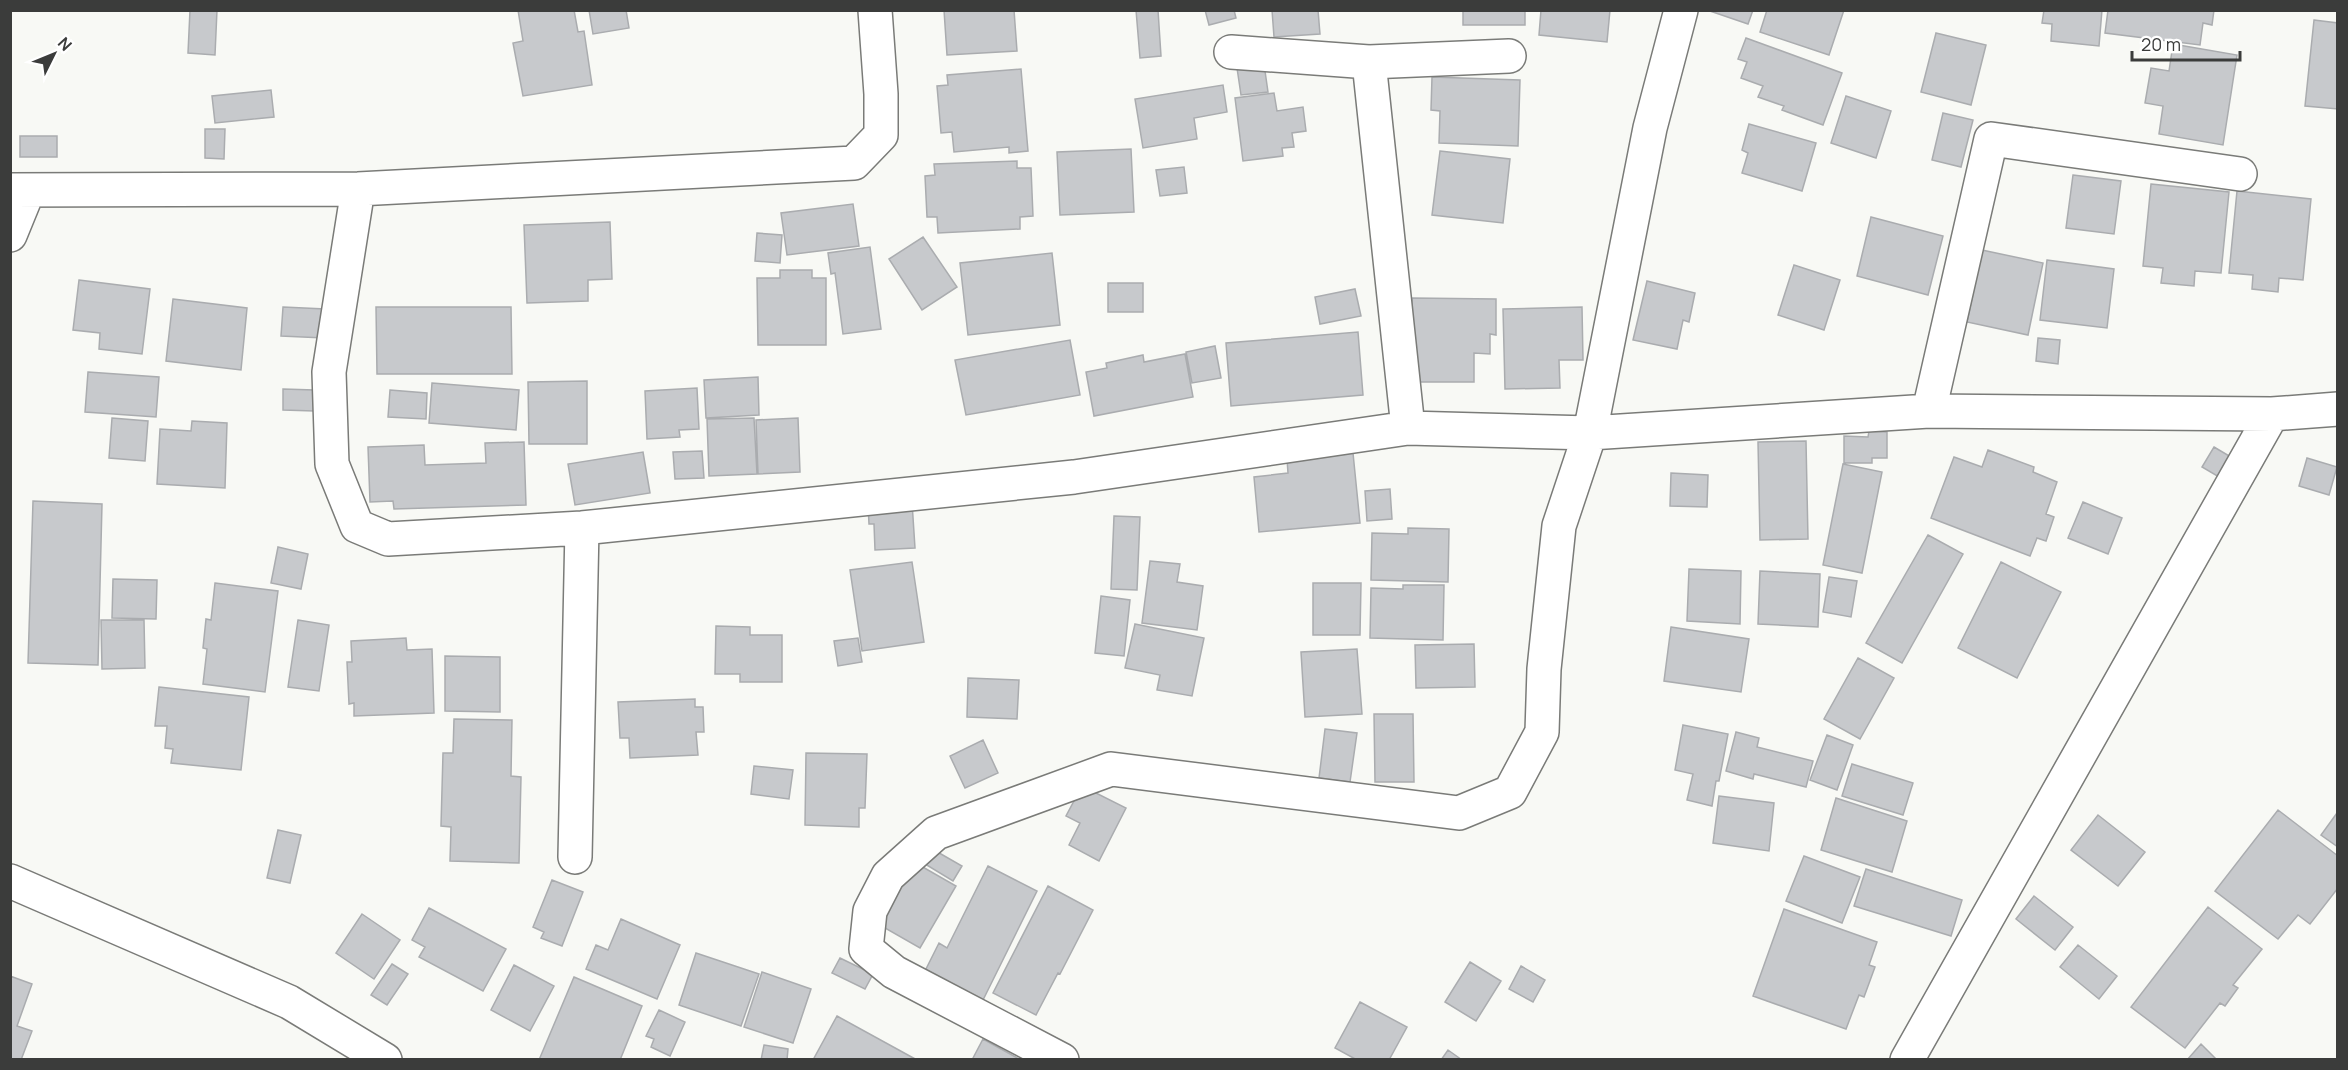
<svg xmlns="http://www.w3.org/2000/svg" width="2348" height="1070" font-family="Manrope,sans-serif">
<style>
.building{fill:#c7c9cc;stroke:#aaacaf;stroke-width:1.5}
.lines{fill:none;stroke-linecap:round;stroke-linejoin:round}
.minor-casing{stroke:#7a7b78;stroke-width:36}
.minor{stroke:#fff;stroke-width:33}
</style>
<rect width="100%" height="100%" fill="#f8f9f5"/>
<path class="building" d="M190,10H217L215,55L188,53Z
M518,10H574L578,32L584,31L592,85L523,96L513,43L523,41Z
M589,10H626L629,28L593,34Z
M944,10H1014L1017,51L947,55Z
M1136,10H1158L1161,56L1140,58Z
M1205,10H1234L1236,18L1209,25Z
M1272,10H1318L1320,34L1274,37Z
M1463,10H1525V25H1463Z
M1541,10H1610L1607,42L1539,35Z
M1707,10H1753L1748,24Z
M1767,10H1844L1829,55L1760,32Z
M2044,10H2102L2099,46L2051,41L2052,24L2042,23Z
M2108,10H2214L2212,25L2203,23L2200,45L2105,33Z
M2314,20L2338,23V109L2305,106Z
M1936,33L1986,45L1971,105L1921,92Z
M1746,38L1842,73L1823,125L1782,110L1784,106L1758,97L1763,86L1741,78L1747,62L1738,59Z
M2173,44L2237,55L2223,145L2159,134L2163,106L2145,103L2151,68L2169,71Z
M1264,64L1268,92L1241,95L1237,68Z
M1021,69L1028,151L1009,153V147L954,152L952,132L941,133L937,86L948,85L947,75Z
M1432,77L1520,80L1518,146L1439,143L1440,111L1431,110Z
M1223,85L1227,112L1194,118L1197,139L1143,148L1135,99Z
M271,90L274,117L215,123L212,96Z
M1274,93L1277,111L1303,107L1306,131L1292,133L1294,147L1282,148L1283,156L1243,161L1235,98Z
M1846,96L1891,111L1876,158L1831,143Z
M1943,113L1973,120L1961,167L1932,160Z
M1749,124L1816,143L1802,191L1742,173L1748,153L1742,150Z
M205,129H225L224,159L205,158Z
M20,136H57V157H20Z
M1131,149L1134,212L1060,215L1057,152Z
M1440,151L1510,159L1503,223L1432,215Z
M1017,161V168H1031L1033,216L1020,217V229L938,233L937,217H927L925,176L935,175L934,164Z
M1184,167L1187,193L1160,196L1156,170Z
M2073,175L2121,181L2114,234L2066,228Z
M2151,184L2229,192L2221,273L2195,271L2194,286L2161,283L2163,268L2143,266Z
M2237,191L2311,199L2303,280L2279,278L2278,292L2252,289L2253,275L2229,273Z
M853,204L859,246L787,255L781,213Z
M1871,217L1943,236L1928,295L1857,276Z
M610,222L612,279L588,280V301L527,303L524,225Z
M757,233L782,235L780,263L755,261Z
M923,237L957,287L922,310L889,259Z
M870,247L881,329L843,334L835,273L831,274L828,253Z
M1982,250L2043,263L2028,335L1967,322Z
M1052,253L1060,325L968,335L960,263Z
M2047,260L2114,269L2107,328L2040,320Z
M1794,265L1840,280L1824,330L1778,315Z
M780,270H812V278H826V345H758L757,278H780Z
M79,280L150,289L142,354L99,349L100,333L73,330Z
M1647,281L1695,293L1689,322L1683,320L1677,349L1633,340Z
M1108,283H1143V312H1108Z
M1355,289L1361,316L1320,324L1315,297Z
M1412,298L1496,299V335L1490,334V354L1474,353V382H1411Z
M173,299L247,308L241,370L166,361Z
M283,307L325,309L324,338L281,336Z
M376,307H511L512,374H377Z
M1582,307L1583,360H1559L1560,388L1505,389L1503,309Z
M1358,332L1363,395L1231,406L1226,343Z
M2038,338L2060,340L2058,364L2036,361Z
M1070,340L1080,395L966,415L955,360Z
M1215,346L1221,378L1192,383L1186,352Z
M1185,354L1193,397L1094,416L1086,372L1107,368L1106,363L1143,355L1144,362Z
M88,372L159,377L156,417L85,412Z
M758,377L759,415L706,418L704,380Z
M587,381V444H529L528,382Z
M432,383L519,390L516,430L429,423Z
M697,388L699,429L679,430L680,437L647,439L645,391Z
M283,389L314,390V411L283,410Z
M390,390L427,393L426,419L388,417Z
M112,418L148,421L145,461L109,458Z
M754,418L757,474L709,476L707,419Z
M798,418L800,472L758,474L756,420Z
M192,421L227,423L225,488L157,484L160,429L191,431Z
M1869,431L1887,432V458H1872V463H1844V436L1868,437Z
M1806,441L1808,539L1760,540L1758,442Z
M524,442L526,505L394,509L393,501L370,502L368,447L424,445L425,465L486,463L485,443Z
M2214,447L2231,457L2219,477L2202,467Z
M1988,450L2034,467L2033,472L2057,482L2046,514L2054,517L2046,541L2037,538L2030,556L1931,518L1954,457L1982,467Z
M702,451L704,478L675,479L673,452Z
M643,452L650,493L575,505L568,464Z
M1353,453L1360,523L1259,532L1254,477L1288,473L1287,459Z
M2307,458L2337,467L2329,495L2299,486Z
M1843,464L1882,472L1862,573L1823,565Z
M1671,473L1708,475L1707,507L1670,506Z
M1390,489L1392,519L1367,521L1365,491Z
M33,501L102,504L98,665L28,663Z
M912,502L915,548L875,550L874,524H869L868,504Z
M2083,502L2122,518L2108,554L2068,538Z
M1114,516L1140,517L1137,590L1111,589Z
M1408,528L1449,529L1448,582L1371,580L1372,533L1408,534Z
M1928,535L1963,554L1902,663L1866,643Z
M278,547L308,554L301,589L271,583Z
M1150,561L1180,564L1177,582L1203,586L1197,630L1142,623Z
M912,562L924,642L862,651L850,570Z
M2001,562L2061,592L2017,678L1958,648Z
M1689,569L1741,571L1740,624L1687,621Z
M1760,571L1820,574L1818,627L1758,624Z
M1829,577L1857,581L1851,617L1823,612Z
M113,579L157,580L156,619L112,618Z
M215,583L278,591L265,692L203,684L207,649L203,648L206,619L211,620Z
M1313,583H1361L1360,635H1313Z
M1403,585H1444L1443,640L1370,638L1371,588L1403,589Z
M1101,596L1130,600L1124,656L1095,653Z
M101,620H144L145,668L102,669Z
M298,620L329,625L319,691L288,687Z
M1135,624L1204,638L1192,696L1157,690L1160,675L1125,668Z
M716,626L750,627V635H782V682H740V674H715Z
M1671,627L1749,639L1741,692L1664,681Z
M406,638L407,650L432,649L434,713L354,716V703L349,704L347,662H352L351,641Z
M858,638L862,662L838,666L834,641Z
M1474,644L1475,687L1416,688L1415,645Z
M1357,649L1362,714L1305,717L1301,652Z
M445,656L500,657V712L445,711Z
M1858,658L1894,678L1860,739L1824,719Z
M968,678L1019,680L1017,719L967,717Z
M159,687L249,697L241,770L171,763L173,749L165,748L167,726H155Z
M695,699V707H703L704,732H696L698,755L630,758L629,738H620L618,702Z
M1374,714H1413L1414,782H1375Z
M454,719L512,720L511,776L521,777L519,863L450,861L451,827L441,826L443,753H453Z
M1683,725L1728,734L1719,781H1716L1712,806L1687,800L1693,774L1675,770Z
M1325,729L1357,733L1350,782L1319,778Z
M1736,732L1759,738L1757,747L1813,761L1806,787L1754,774L1753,779L1726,771Z
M1827,735L1853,745L1837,790L1810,780Z
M983,740L998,773L965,788L950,756Z
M806,753L867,754L865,808H859V827L805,825Z
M1852,764L1913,783L1903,815L1842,796Z
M754,766L793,770L789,799L751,794Z
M1082,786L1126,808L1099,861L1069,845L1080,823L1066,816Z
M1719,796L1774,803L1769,851L1713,843Z
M1836,798L1907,821L1892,872L1821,850Z
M2278,810L2338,856V888L2310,924L2298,915L2278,939L2215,891Z
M2337,813L2338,814V847L2321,835Z
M2098,815L2145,852L2118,886L2071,850Z
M278,830L301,835L290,883L267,878Z
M934,850L962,866L953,881L925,864Z
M1804,856L1860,877L1842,923L1786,901Z
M914,862L956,886L920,948L878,924Z
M988,866L1037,891L982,1002L924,973L939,943L947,948Z
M1866,869L1962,900L1951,936L1854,906Z
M552,880L583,892L562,946L541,938L544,932L533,927Z
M1048,886L1093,910L1060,974L1058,973L1036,1015L993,993Z
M2034,896L2073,927L2055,950L2016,919Z
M2208,907L2262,949L2233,985L2238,988L2225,1006L2220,1003L2185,1048L2131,1007Z
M429,908L506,949L483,991L419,957L425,947L412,940Z
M1784,909L1877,942L1869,965L1875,967L1864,997L1859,995L1846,1029L1753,996Z
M362,914L400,940L374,979L336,953Z
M621,919L680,945L657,999L586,969L596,945L608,950Z
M2078,945L2117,976L2099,999L2060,967Z
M696,953L759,974L741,1026L679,1005Z
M840,958L873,974L865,989L832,973Z
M1470,962L1501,981L1476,1021L1445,1002Z
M392,964L408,974L387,1005L371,995Z
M514,965L554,986L530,1031L491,1010Z
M1521,966L1545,980L1533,1002L1509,989Z
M762,972L811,989L793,1043L744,1027Z
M10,976L32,984L17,1026L32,1031L21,1060H10Z
M574,977L642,1006L620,1060H539Z
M1360,1002L1407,1027L1389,1060H1357L1335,1048Z
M659,1010L685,1022L670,1056L651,1047L654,1039L646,1036Z
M837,1016L917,1060H813Z
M983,1039L1021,1060H972Z
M2201,1044L2217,1060H2187Z
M764,1045L788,1049L787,1060H761Z
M1448,1050L1462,1060H1441Z"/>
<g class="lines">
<defs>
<path id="minor" d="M1231,52L1369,62L1509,56
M1369,62L1408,428
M358,189L329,372L332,464L357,526L388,539L582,528L1074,477L1408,428L1590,433L1929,411L2272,414L2338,409
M10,190L358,189L854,163L881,135V94L875,10
M10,235L28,191
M1929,411L1991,139L2240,174
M575,857L582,528
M10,881L289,1002L385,1060
M1062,1060L894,972L866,949L870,911L888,876L936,833L1111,769L1459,813L1510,792L1542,732L1544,669L1559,526L1590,433L1650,128L1681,10
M1907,1060L2272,414"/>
</defs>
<use href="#minor" class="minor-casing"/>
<use href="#minor" class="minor"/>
</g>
<rect width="2348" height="1070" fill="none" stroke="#3b3c3b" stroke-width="24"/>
<g transform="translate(54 54) rotate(47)" stroke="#ffffff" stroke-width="4.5" paint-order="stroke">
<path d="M0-4.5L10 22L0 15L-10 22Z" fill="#3b3c3b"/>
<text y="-9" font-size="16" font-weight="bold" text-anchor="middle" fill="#3b3c3b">N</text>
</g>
<path d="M2132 51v9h108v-9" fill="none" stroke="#3b3c3b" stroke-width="3"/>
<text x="2141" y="51" font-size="18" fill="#3b3c3b" stroke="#ffffff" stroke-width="4.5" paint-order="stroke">20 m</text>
</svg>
